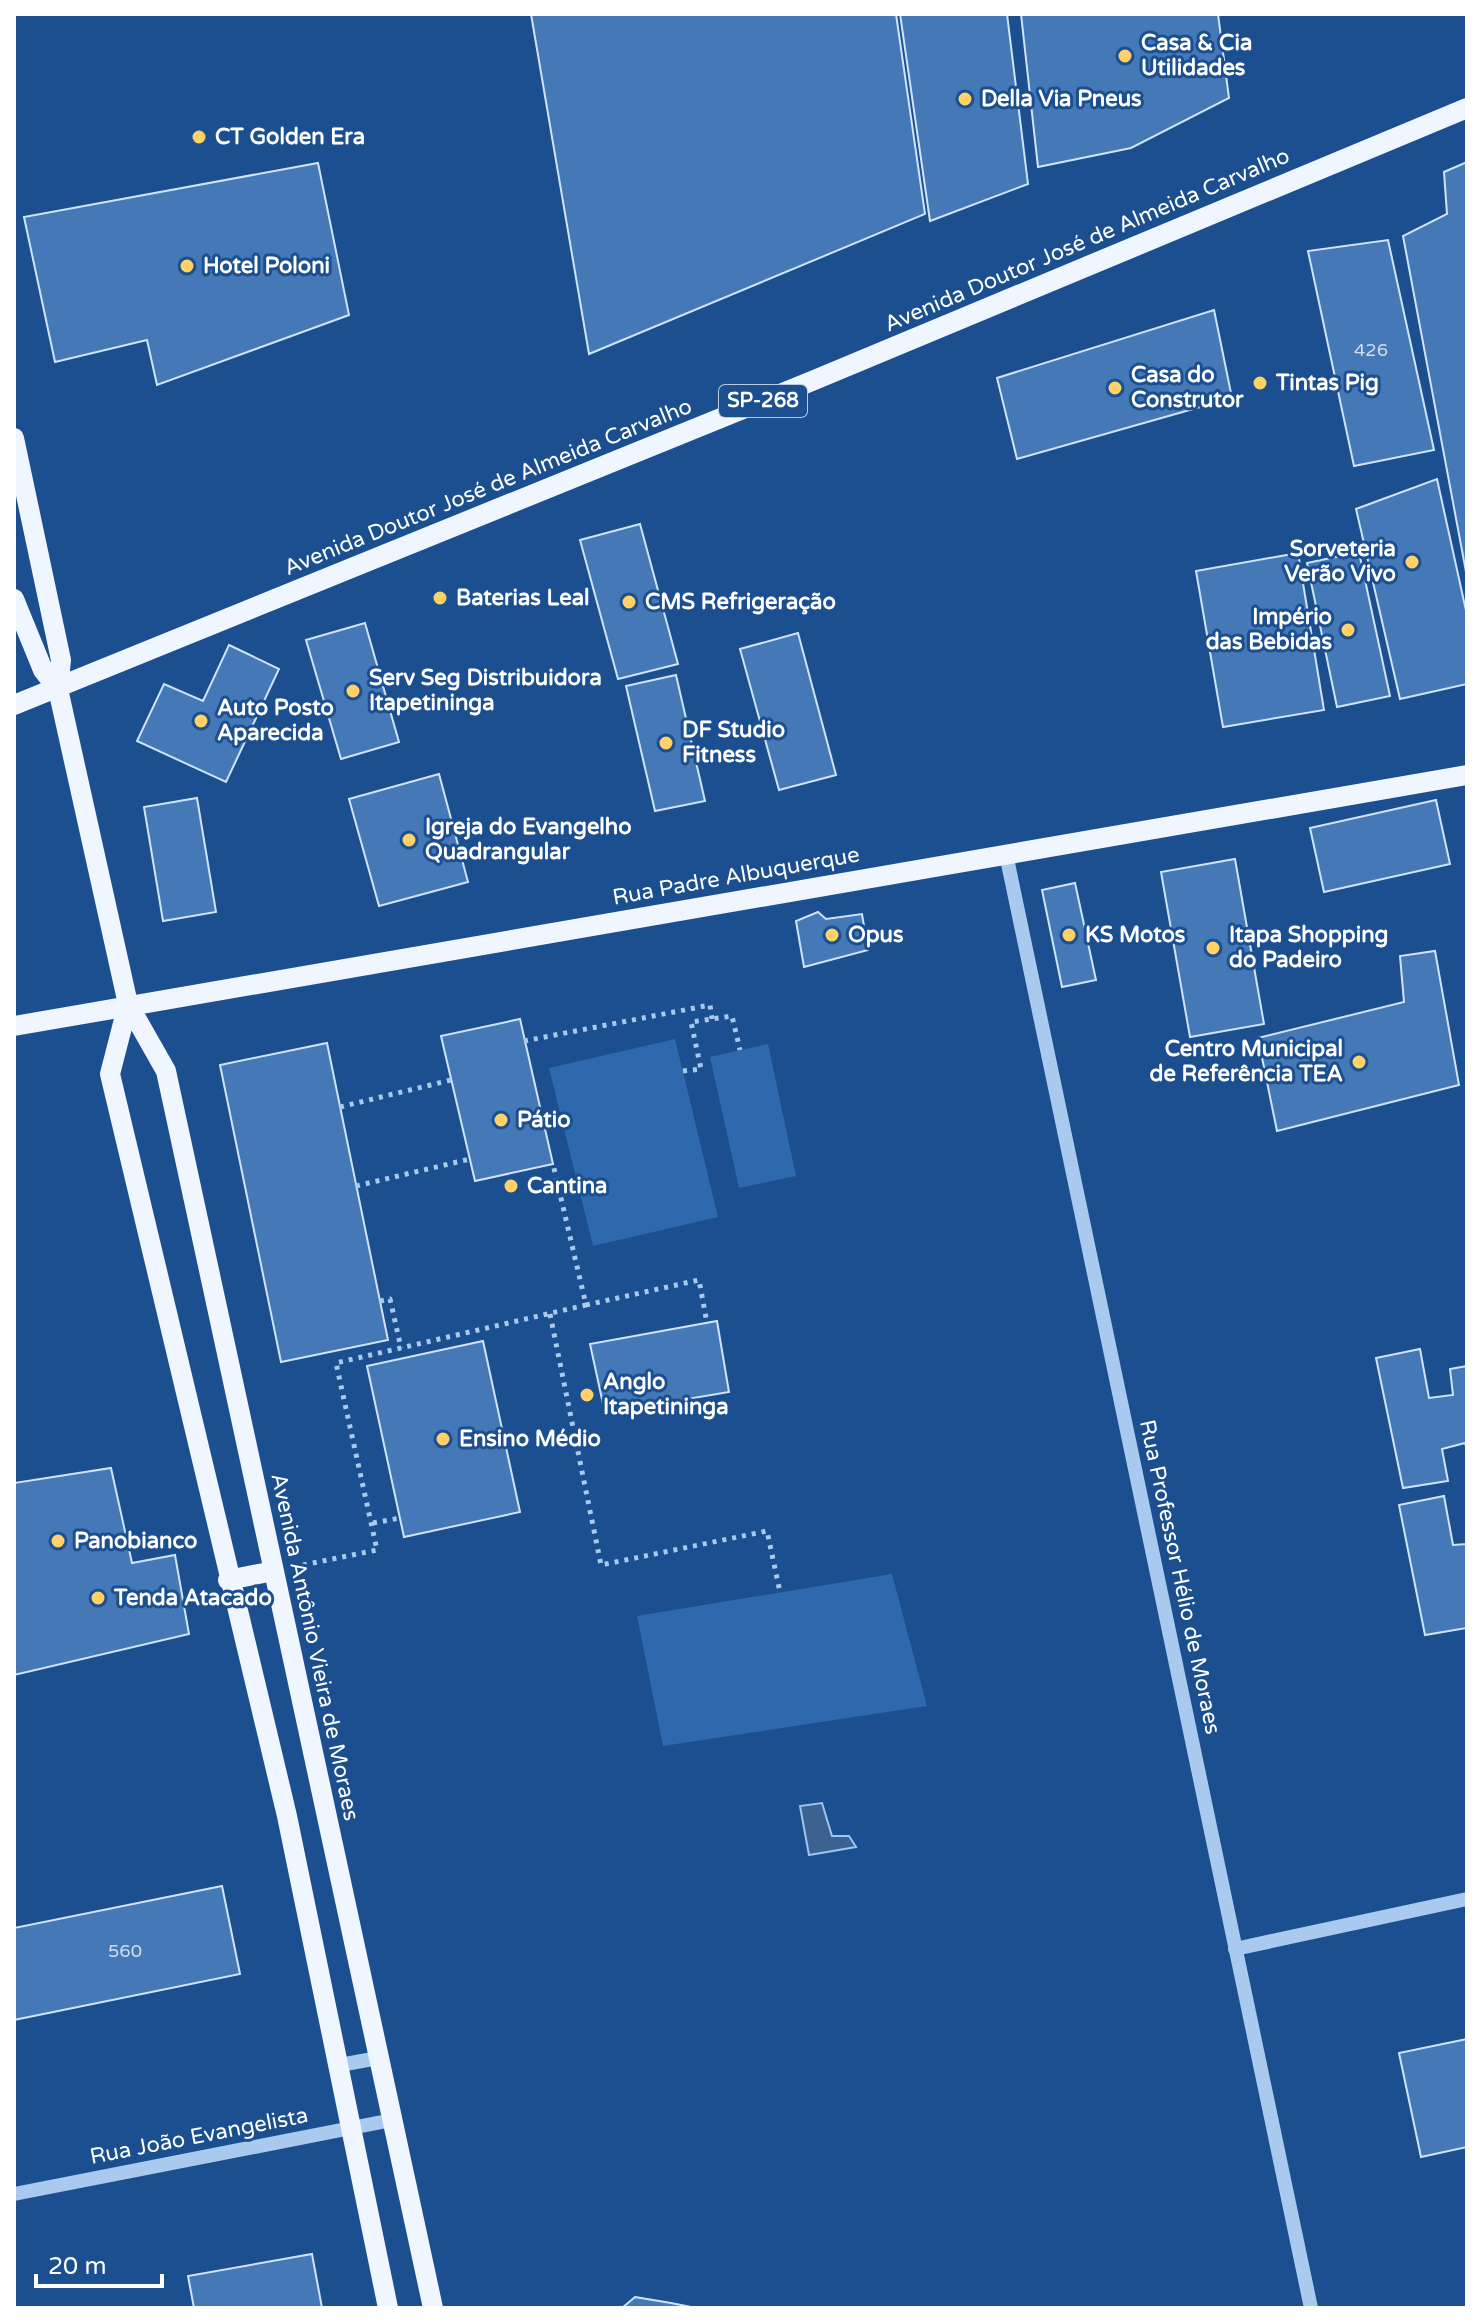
<svg xmlns="http://www.w3.org/2000/svg" width="1481" height="2322" font-family="'Varela Round',sans-serif">
<style>
.green{fill:#2e69ad}
.water{fill:#3c6290;stroke:#9cc4f0;stroke-width:2}
.building{fill:#4478b7;stroke:#cfe3fa;stroke-width:2}
.lines{fill:none;stroke-linecap:round;stroke-linejoin:round}
.path{stroke:#a9c9ee;stroke-width:5;stroke-dasharray:4 6;stroke-linecap:butt}
.minor{stroke:#a9c9ee;stroke-width:14}
.major{stroke:#f0f6ff;stroke-width:20}
.poi-dot{fill:#ffd166;stroke:#1b4f8f;stroke-width:3}
.labels{text-anchor:middle;dominant-baseline:central;stroke-width:6;stroke-linejoin:round;paint-order:stroke}
.number-label{font-size:18px;fill:#d0dded}
.shield{fill:#1b4f8f;stroke:#bbcadd;stroke-width:2}
.shield-label{font-size:20px;font-weight:bold;fill:#fff}
.poi-label{font-size:22px;font-weight:bold;fill:#fff;stroke:#1b4f8f;text-anchor:start}
.street-label{font-size:22px;fill:#fff;stroke:#1b4f8f}
</style>
<rect width="100%" height="100%" fill="#1b4f8f"/>
<path class="green" d="M675,1039L718,1217L593,1246L549,1068Z
M768,1044L796,1176L739,1188L710,1057Z
M892,1574L927,1706L663,1746L637,1616Z"/>
<path class="water" d="M822,1803L832,1836H849L856,1847L809,1855L800,1806Z"/>
<path class="building" d="M531,14H896L925,214L589,354Z
M900,14H1007L1028,184L930,221Z
M1021,14H1218L1229,98L1131,148L1038,167Z
M1467,162V577L1403,236L1447,214L1444,172Z
M318,163L349,315L157,385L147,340L55,362L24,217Z
M1388,240L1434,450L1354,466L1308,251Z
M1214,310L1232,398L1017,459L997,378Z
M1437,479L1467,615V684L1400,699L1356,509Z
M640,524L678,664L618,679L580,540Z
M1359,552L1390,696L1337,707L1307,563Z
M1298,553L1324,710L1223,727L1196,571Z
M365,623L399,742L341,759L306,640Z
M798,633L836,775L779,790L740,649Z
M229,645L279,669L226,782L137,741L164,684L203,701Z
M676,675L705,801L655,811L626,686Z
M439,774L468,882L379,906L349,799Z
M197,798L216,912L163,921L144,807Z
M1436,800L1450,864L1324,892L1310,828Z
M1235,859L1264,1024L1190,1037L1161,872Z
M1075,883L1096,980L1062,987L1042,890Z
M818,912L826,919L862,914L868,950L804,967L796,921Z
M1435,951L1459,1085L1277,1131L1258,1038L1404,1002L1400,956Z
M520,1019L553,1164L475,1181L441,1036Z
M327,1043L388,1340L281,1362L220,1065Z
M717,1321L729,1392L605,1413L590,1344Z
M483,1341L520,1512L404,1537L367,1366Z
M1420,1349L1429,1398L1453,1395L1450,1369L1467,1366V1450L1465,1443L1442,1449L1448,1481L1403,1488L1376,1358Z
M111,1468L132,1563L175,1555L189,1634L14,1675V1483Z
M1444,1496L1453,1545L1467,1544V1628L1425,1635L1399,1505Z
M222,1886L240,1974L14,2020V1928Z
M1467,2039V2147L1421,2157L1399,2053Z
M312,2254L322,2308H194L188,2276Z
M635,2297L671,2303L696,2308H622Z"/>
<g class="lines">
<path class="path" d="M524,1041L710,1005L712,1019
M683,1071L701,1069L691,1022L732,1016L740,1050
M340,1107L451,1080
M356,1186L470,1159
M380,1301L390,1299L401,1348
M586,1305L699,1280L707,1323
M550,1314L601,1565L767,1531L780,1592
M373,1523L400,1518
M303,1565L377,1550L336,1363L586,1305L553,1164"/>
<path class="minor" d="M1006,854L1311,2308
M1235,1949L1467,1899
M340,2065L378,2058
M14,2194L392,2120"/>
<path class="major" d="M14,438L61,660L58,689
M14,599L43,670L58,689L128,1004L166,1071L433,2308
M14,705L812,381L1467,108
M128,1004L110,1074L287,1816L388,2308
M14,1026L1467,775
M228,1580L274,1571"/>
</g>
<g class="poi-dot">
<circle cx="1125" cy="56" r="8"/>
<circle cx="965" cy="99" r="8"/>
<circle cx="199" cy="137" r="8"/>
<circle cx="187" cy="266" r="8"/>
<circle cx="1260" cy="383" r="8"/>
<circle cx="1115" cy="388" r="8"/>
<circle cx="1412" cy="562" r="8"/>
<circle cx="440" cy="598" r="8"/>
<circle cx="629" cy="602" r="8"/>
<circle cx="1348" cy="630" r="8"/>
<circle cx="353" cy="691" r="8"/>
<circle cx="201" cy="721" r="8"/>
<circle cx="666" cy="743" r="8"/>
<circle cx="409" cy="840" r="8"/>
<circle cx="832" cy="935" r="8"/>
<circle cx="1069" cy="935" r="8"/>
<circle cx="1213" cy="948" r="8"/>
<circle cx="1359" cy="1062" r="8"/>
<circle cx="501" cy="1120" r="8"/>
<circle cx="511" cy="1186" r="8"/>
<circle cx="587" cy="1395" r="8"/>
<circle cx="443" cy="1439" r="8"/>
<circle cx="58" cy="1541" r="8"/>
<circle cx="98" cy="1598" r="8"/>
</g>
<g class="labels">
<g class="number-label">
<text x="1371" y="350">426</text>
<text x="125" y="1951">560</text>
</g>
<rect class="shield" x="719" y="385" width="88" height="32" rx="6"/>
<g class="shield-label">
<text x="763" y="401">SP-268</text>
</g>
<g class="poi-label">
<text x="1141" y="43">Casa &amp; Cia<tspan x="1141" dy="25">Utilidades</tspan></text>
<text x="981" y="99">Della Via Pneus</text>
<text x="215" y="137">CT Golden Era</text>
<text x="203" y="266">Hotel Poloni</text>
<text x="1131" y="375">Casa do<tspan x="1131" dy="25">Construtor</tspan></text>
<text x="1276" y="383">Tintas Pig</text>
<text x="1396" y="549" text-anchor="end">Sorveteria<tspan x="1396" dy="25">Verão Vivo</tspan></text>
<text x="456" y="598">Baterias Leal</text>
<text x="645" y="602">CMS Refrigeração</text>
<text x="1332" y="617" text-anchor="end">Império<tspan x="1332" dy="25">das Bebidas</tspan></text>
<text x="369" y="678">Serv Seg Distribuidora<tspan x="369" dy="25">Itapetininga</tspan></text>
<text x="217" y="708">Auto Posto<tspan x="217" dy="25">Aparecida</tspan></text>
<text x="682" y="730">DF Studio<tspan x="682" dy="25">Fitness</tspan></text>
<text x="425" y="827">Igreja do Evangelho<tspan x="425" dy="25">Quadrangular</tspan></text>
<text x="848" y="935">Opus</text>
<text x="1085" y="935">KS Motos</text>
<text x="1229" y="935">Itapa Shopping<tspan x="1229" dy="25">do Padeiro</tspan></text>
<text x="1343" y="1049" text-anchor="end">Centro Municipal<tspan x="1343" dy="25">de Referência TEA</tspan></text>
<text x="517" y="1120">Pátio</text>
<text x="527" y="1186">Cantina</text>
<text x="603" y="1382">Anglo<tspan x="603" dy="25">Itapetininga</tspan></text>
<text x="459" y="1439">Ensino Médio</text>
<text x="74" y="1541">Panobianco</text>
<text x="114" y="1598">Tenda Atacado</text>
</g>
<g class="street-label">
<text transform="translate(1087 240) rotate(-23)">Avenida Doutor José de Almeida Carvalho</text>
<text transform="translate(488 487) rotate(-22)">Avenida Doutor José de Almeida Carvalho</text>
<text transform="translate(736 876) rotate(-10)">Rua Padre Albuquerque</text>
<text transform="translate(1180 1577) rotate(78)">Rua Professor Hélio de Moraes</text>
<text transform="translate(315 1647) rotate(78)">Avenida Antônio Vieira de Moraes</text>
<text transform="translate(199 2136) rotate(-11)">Rua João Evangelista</text>
</g>
</g>
<rect width="1481" height="2322" fill="none" stroke="#ffffff" stroke-width="32"/>
<path d="M36 2274v12h126v-12" fill="none" stroke="#ffffff" stroke-width="4"/>
<text x="48" y="2274" font-size="24" fill="#ffffff" stroke="#1b4f8f" stroke-width="6" paint-order="stroke">20 m</text>
</svg>
